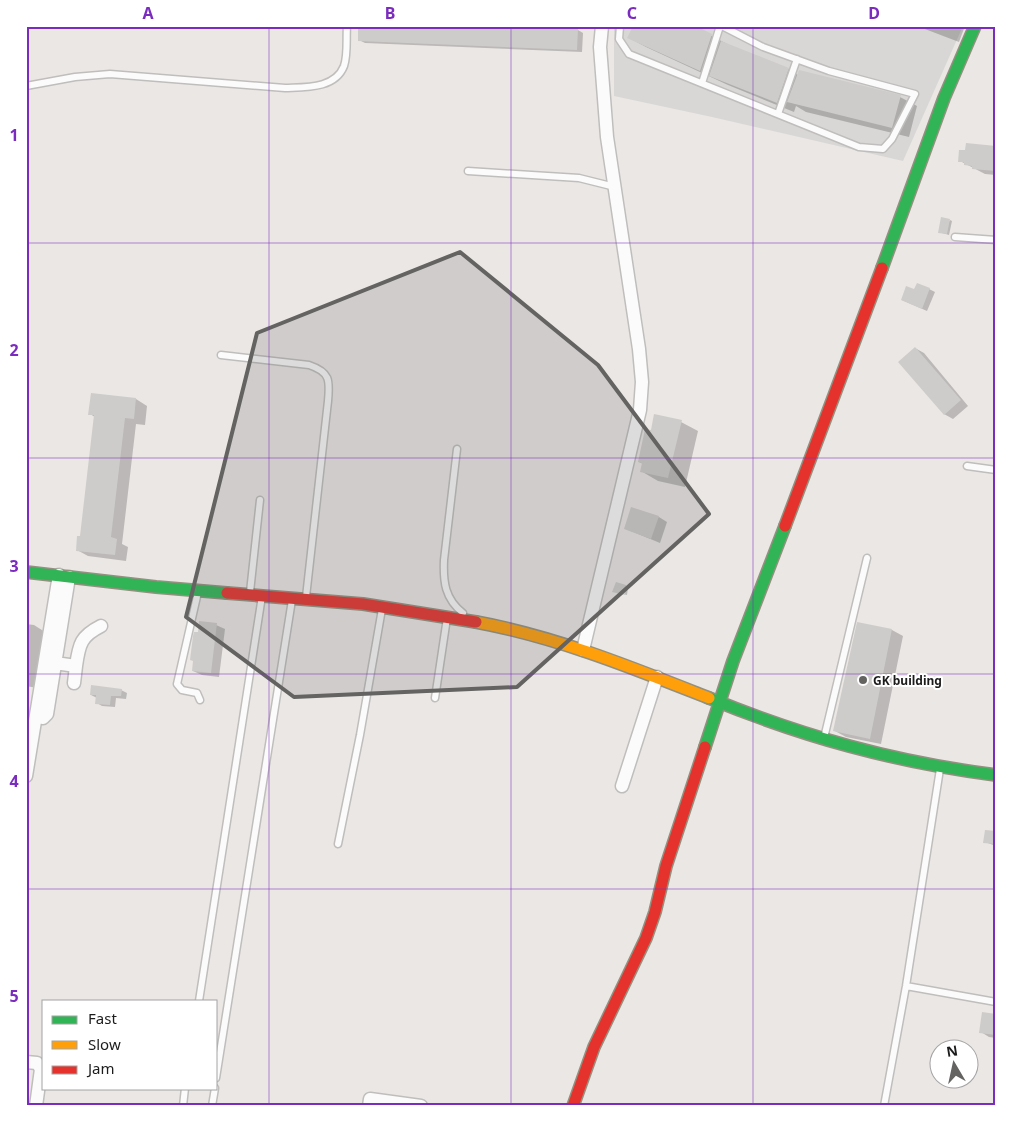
<svg xmlns="http://www.w3.org/2000/svg" width="1022" height="1132" font-family="'Noto Sans',sans-serif">
<style>
.residential{fill:#d9d7d6}
.shadow{fill:#0003}
.building{fill:#ceccca}
.lines{fill:none;stroke-linecap:round;stroke-linejoin:round}
.lane-casing{stroke:#c0bebd;stroke-width:9}
.street-casing{stroke:#c0bebd;stroke-width:15}
.fast-casing{stroke:#93907f;stroke-width:14}
.slow-casing{stroke:#93907f;stroke-width:14}
.jam-casing{stroke:#93907f;stroke-width:14}
.lane{stroke:#fcfbfb;stroke-width:6}
.street{stroke:#fcfbfb;stroke-width:12}
.fast{stroke:#30b455;stroke-width:11}
.slow{stroke:#ff9f0a;stroke-width:11}
.jam{stroke:#e5322d;stroke-width:11}
.marked{fill:#646362;fill-opacity:0.2;stroke:#646362;stroke-width:4;stroke-linejoin:round}
.grid{fill:none;stroke:#7b2cbf;stroke-width:1;stroke-opacity:0.55}
.poi-dot{fill:#646362;stroke:#fff;stroke-width:2}
.labels{text-anchor:middle;dominant-baseline:central;stroke-width:4;stroke-linejoin:round;paint-order:stroke}
.poi-label{font-size:12px;font-weight:bold;fill:#1c1c1c;stroke:#fff;text-anchor:start}
.neatline{fill:none;stroke:#7b2cbf;stroke-width:2}
.grid-label{font-size:16px;text-anchor:middle;font-weight:bold;fill:#7b2cbf}
</style>
<rect width="100%" height="100%" fill="#eae7e5"/>
<path class="residential" d="M614,26H963L903,161L712,117L614,96Z"/>
<path class="shadow" d="M693,26L729,45L788,69L798,75L900,97L917,106L909,137L806,112L796,106L794,112L728,85L646,47L629,38Z
M917,26H965L959,42Z
M578,30L583,33L582,52L365,43L359,40Z
M996,147V175L985,174L960,161Z
M950,220L952,221L949,235L942,233Z
M929,289L935,292L927,311L902,300L915,291Z
M915,348L924,353L968,406L953,419L944,414Z
M92,394L136,399L147,406L145,425L136,424L122,544L128,547L126,561L88,556L77,550L81,538L95,417L90,414Z
M681,422L698,431L685,487L658,481L641,471L643,464L639,462L652,431Z
M659,517L667,522L660,543L626,529Z
M625,586L628,588L627,595L616,592Z
M858,623L892,630L903,636L881,744L846,737L835,731Z
M26,624L34,625L45,632L37,688L26,686Z
M216,625L225,629L219,677L202,675L193,671Z
M121,690L127,693L126,699L116,698L115,707L102,706L97,703V698L91,695Z
M26,706L29,708L26,725Z
M996,832V846L985,842Z
M996,1015V1038L989,1037L981,1032Z
M26,1101L34,1105V1106H26Z"/>
<path class="building" d="M358,26H487L578,29L577,50L358,41Z
M633,26H696L712,34L700,71L627,38Z
M721,41L789,68L777,103L709,76Z
M799,70L901,95L892,128L787,102Z
M966,143L996,146V171L972,169V166L964,165V162H958L959,150H965Z
M941,217L950,219L947,234L938,233Z
M917,283L930,288L922,309L901,300L906,286L914,289Z
M915,347L961,400L944,415L898,362Z
M91,393L136,398L134,419L125,418L111,537L117,539L115,555L76,551L77,536H80L94,415H88Z
M654,414L682,420L668,478L640,472L642,463L638,462L645,429L651,430Z
M631,507L659,516L651,539L624,529Z
M616,582L626,585L625,595L612,592Z
M199,621L217,623L211,673L192,671L193,661L190,660L193,636L194,632H198Z
M857,622L892,629L870,739L833,731Z
M91,685L122,689L121,696H111L110,705L95,704L96,695H90Z
M985,830L996,831V844L983,843Z
M982,1012L996,1014V1035L979,1033Z"/>
<g class="lines">
<defs>
<path id="lane" d="M620,26L619,39L629,54L859,147L883,149L892,139L915,94L829,71L763,47L722,26
M702,83L720,26
M26,86L75,77L110,74L285,88C305,87 335,89 344,66C348,54 346,39 347,26
M778,114L797,59
M468,171L579,178L615,187
M955,237L996,240
M221,355L309,365C330,372 330,380 328,401L306,597
M457,449L444,560C443,582 445,599 463,613
M967,466L996,470
M198,592L177,684L182,690L197,693L200,700
M250,592L260,500
M435,698L447,618
M824,738L867,558
M338,844L360,735L382,609
M906,986L996,1002
M199,1001L262,596
M216,1078L292,600
M183,1106L185,1088
M212,1106L215,1088
M884,1106L906,986L940,769"/>
<path id="street" d="M583,650L640,410L642,382L639,349L607,137L600,47L602,26
M48,662L76,666L74,683
M76,666C79,644 81,636 101,626
M36,716L43,718L47,714L69,577
M26,776L59,575
M622,786L657,677
M26,1062L37,1063L41,1069L36,1106
M369,1106L370,1099L421,1106"/>
<path id="fast" d="M882,268L944,98L975,26
M26,572L156,587L227,593
M709,698C804,737 894,762 996,775
M705,747L733,661L785,526"/>
<path id="slow" d="M476,622C557,637 633,668 709,698"/>
<path id="jam" d="M785,526L882,268
M227,593L363,604L476,622
M573,1106L594,1047L646,938L655,912L666,866L705,747"/>
</defs>
<use href="#lane" class="lane-casing"/>
<use href="#street" class="street-casing"/>
<use href="#fast" class="fast-casing"/>
<use href="#slow" class="slow-casing"/>
<use href="#jam" class="jam-casing"/>
<use href="#lane" class="lane"/>
<use href="#street" class="street"/>
<use href="#fast" class="fast"/>
<use href="#slow" class="slow"/>
<use href="#jam" class="jam"/>
</g>
<path class="marked" d="M460,252L598,365L709,514L517,687L294,697L186,617L257,333Z"/>
<path class="grid" d="M269,26V1106M511,26V1106M753,26V1106M26,243H996M26,458H996M26,674H996M26,889H996"/>
<circle class="poi-dot" cx="863" cy="680" r="5"/>
<g class="labels">
<g class="poi-label">
<text x="873" y="680">GK building</text>
</g>
</g>
<rect width="1022" height="1132" fill="none" stroke="#ffffff" stroke-width="55"/>
<rect x="42" y="1000" width="175" height="90" fill="#ffffff" stroke="#a4a4a4"/>
<rect x="52" y="1016" width="25" height="8" fill="#30b455" stroke="#a4a4a4"/>
<text x="88" y="1024" font-size="15" fill="#1c1c1c">Fast</text>
<rect x="52" y="1041" width="25" height="8" fill="#ff9f0a" stroke="#a4a4a4"/>
<text x="88" y="1050" font-size="15" fill="#1c1c1c">Slow</text>
<rect x="52" y="1066" width="25" height="8" fill="#e5322d" stroke="#a4a4a4"/>
<text x="88" y="1074" font-size="15" fill="#1c1c1c">Jam</text>
<g transform="translate(954 1064) rotate(351)"><circle r="24" fill="#ffffff" stroke="#a4a4a4"/>
<path d="M0-4L9 19L0 12L-9 19Z" fill="#646362"/>
<text y="-8" font-size="14" font-weight="bold" text-anchor="middle" fill="#1c1c1c">N</text>
</g>
<rect x="28" y="28" width="966" height="1076" class="neatline"/>
<g class="grid-label">
<text x="148" y="19">A</text>
<text x="390" y="19">B</text>
<text x="632" y="19">C</text>
<text x="874" y="19">D</text>
<text x="14" y="141">1</text>
<text x="14" y="356">2</text>
<text x="14" y="572">3</text>
<text x="14" y="787">4</text>
<text x="14" y="1002">5</text>
</g>
</svg>
